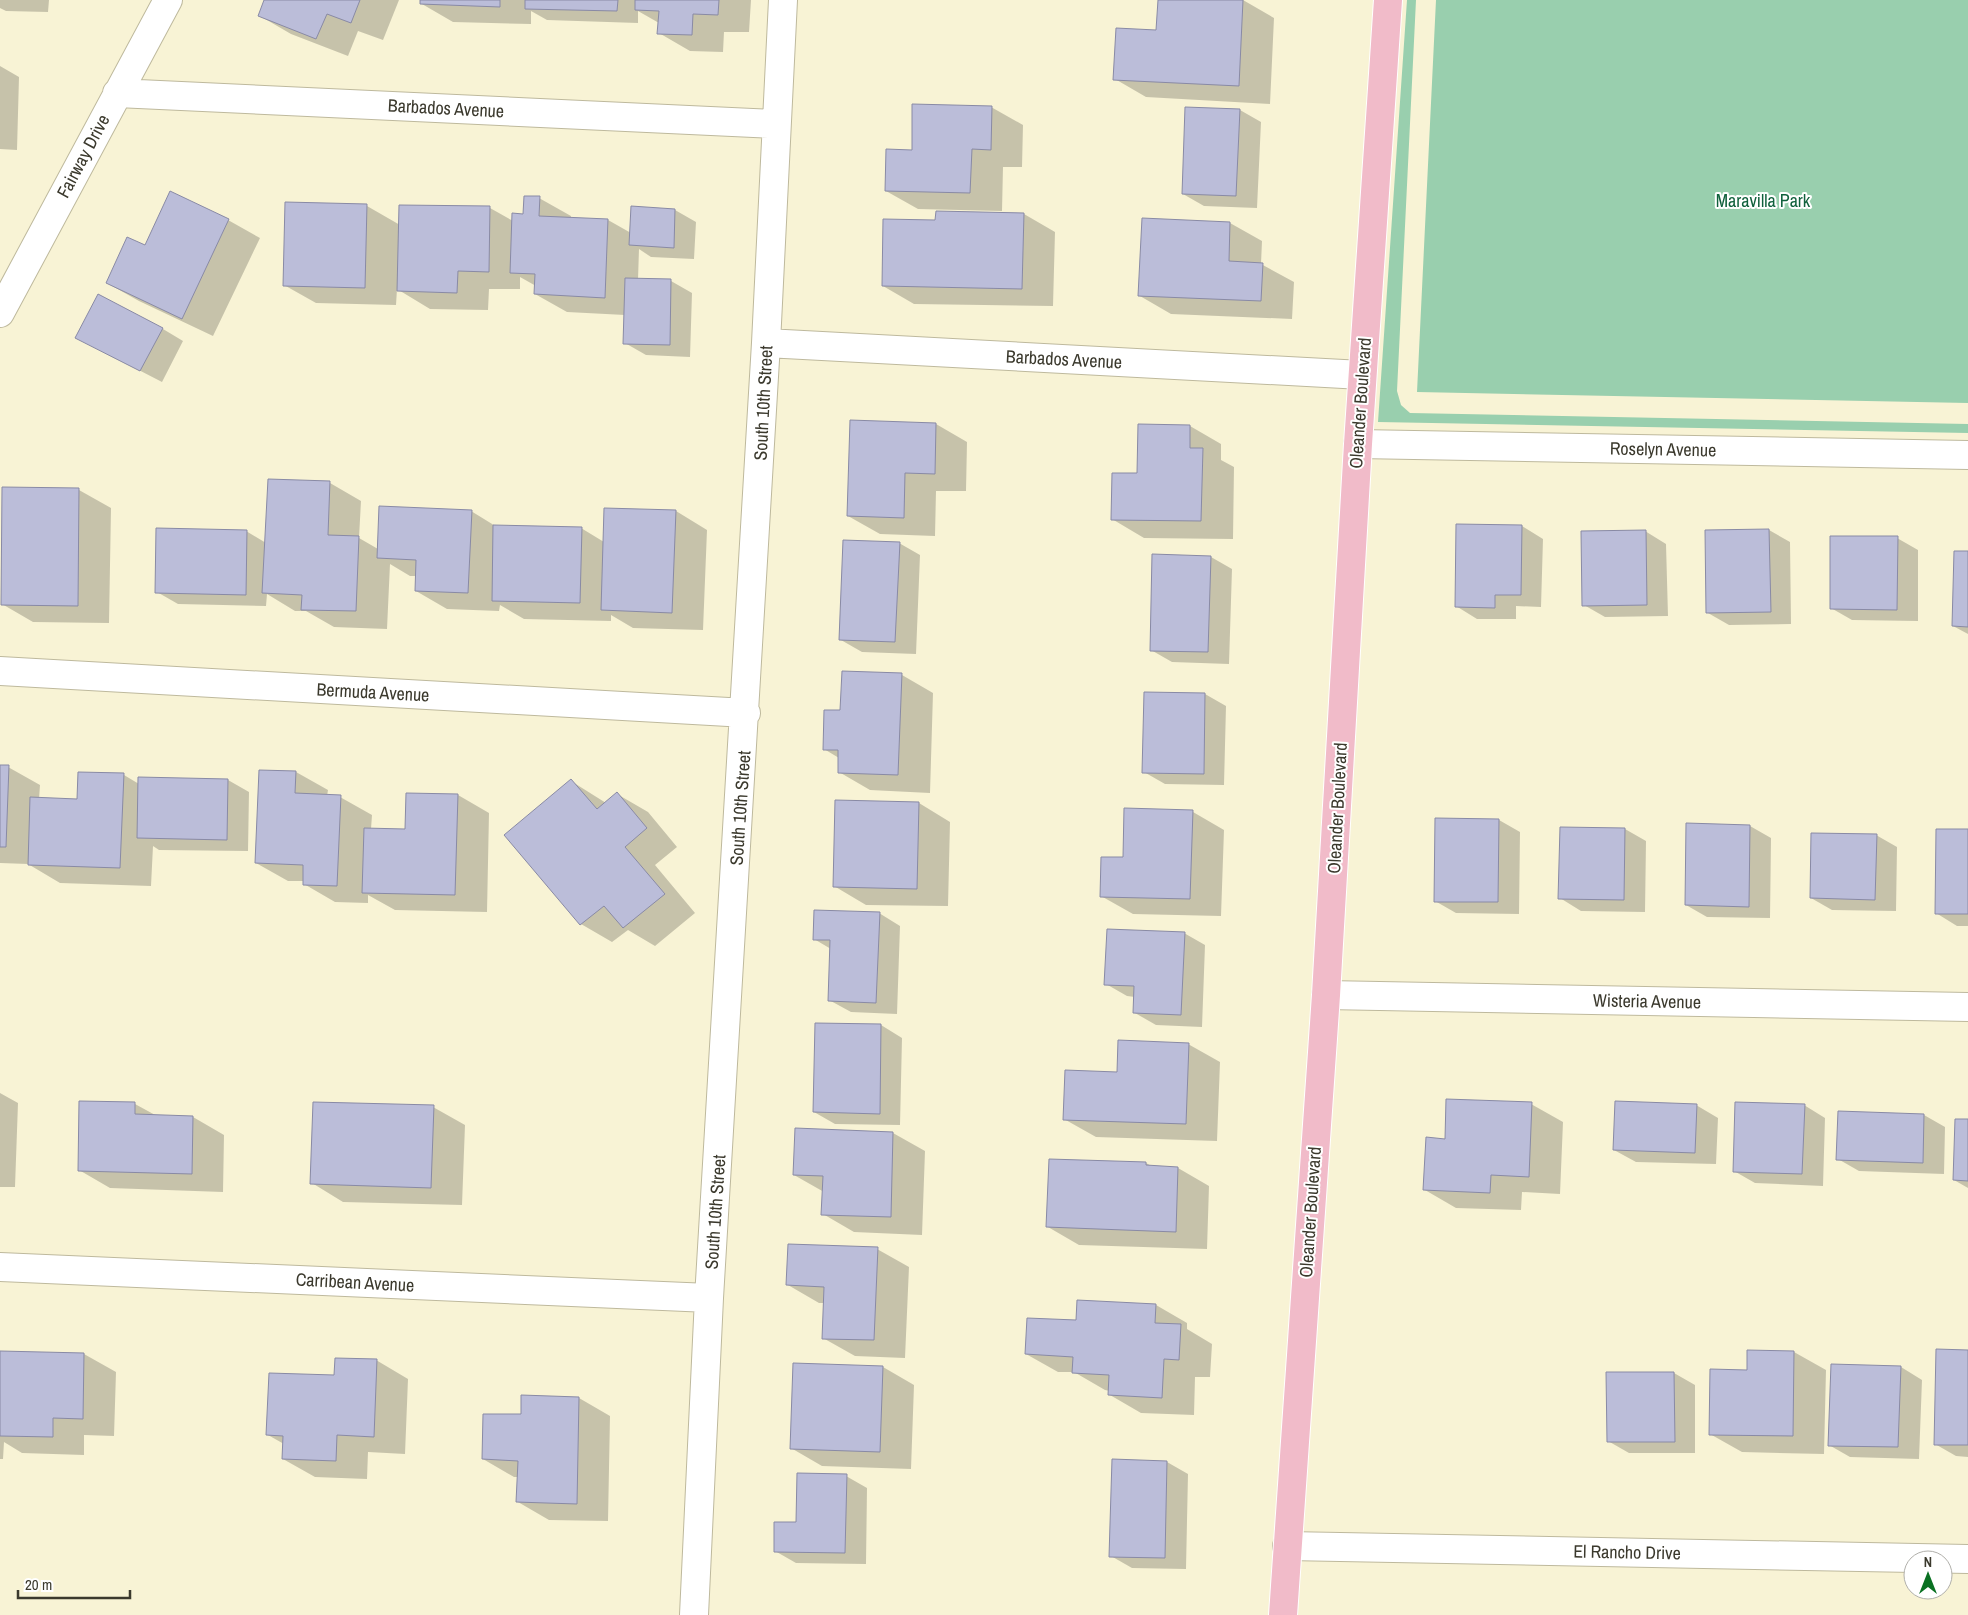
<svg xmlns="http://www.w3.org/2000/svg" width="1968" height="1615" font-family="'Archivo Narrow',sans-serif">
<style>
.green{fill:#99cfae}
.shadow{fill:#0003}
.building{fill:#bbbdd9;stroke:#898aa5}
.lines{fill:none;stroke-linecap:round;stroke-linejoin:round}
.minor-casing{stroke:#beb99d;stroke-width:30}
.major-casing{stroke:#fff;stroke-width:30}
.minor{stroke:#fff;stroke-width:28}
.major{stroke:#f1bbc9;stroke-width:28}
.labels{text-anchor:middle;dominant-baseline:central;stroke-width:4;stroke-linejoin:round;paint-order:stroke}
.street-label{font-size:18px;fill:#3b392d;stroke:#fff}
.park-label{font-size:18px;fill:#10613c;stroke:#fff}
</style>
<rect width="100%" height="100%" fill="#f8f3d5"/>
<path class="green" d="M1407,0H1416L1397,391L1401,405L1410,413L1968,424V433L1378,422Z
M1436,0H1968V403L1417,392Z"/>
<path class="shadow" d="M0,0H49L48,12L6,11L0,8Z
M266,0H399L383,40L358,31L348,56L291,34L260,16Z
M422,0H751L749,32H724L723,52L690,51L659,33V23L638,11V23L547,20L531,11V24L453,22L422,4Z
M1159,0H1243L1274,18L1270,104L1146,97L1115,79L1157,31Z
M0,66L19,77L17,150L0,149Z
M991,107L1023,125L1022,167H1003L1002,211L918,209L886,191L913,151Z
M1240,110L1261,122L1257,208L1204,206L1183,194Z
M539,198L571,216V218L608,220L631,233L675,210L696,222L694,259L651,257L639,249L638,280L671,281L692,293L690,357L646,355L625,343V315L567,312L535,294L536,286L520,277V289H489L488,310L430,309L397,289L396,305L316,303L284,285L287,203L367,206L400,225L490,208L513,221L524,215Z
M1024,214L1055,232L1053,306L914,304L883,286Z
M228,220L260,238L213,336L139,301L107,283L145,247Z
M1143,220L1230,223L1262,241L1261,264L1294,282L1292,319L1171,314L1140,296Z
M163,329L183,341L162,382L98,349Z
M851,421L936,424L967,442L966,491H936L935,536L880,534L848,516Z
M1190,426L1221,444V460L1234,467L1233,539L1144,538L1112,519L1139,474Z
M330,483L361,501L359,538L378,549L471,511L497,527L581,528L604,542L606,509L676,511L707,530L703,630L633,628L611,615V621L524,619L500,605L499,611L447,609L416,591L417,576H410L390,564L387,629L334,627L306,611H295L267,594L266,606L178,604L157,592L246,531L266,543Z
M4,488L79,490L111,508L109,623L33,622L2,604Z
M1522,526L1543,539L1541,607L1516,606V619H1477L1456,606Z
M1769,530L1790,542L1791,624L1729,625L1708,613Z
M1645,531L1666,544L1668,616L1605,617L1584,605Z
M1897,538L1918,550V621L1852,620L1831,608Z
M899,543L920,555L916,654L862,652L841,640Z
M1968,552V634L1953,626Z
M1211,557L1232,569L1229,664L1172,662L1151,650Z
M843,672L902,675L933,693L930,793L870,790L839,772V758L824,749L841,712Z
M1205,694L1226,706L1224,785L1165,784L1144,772Z
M0,766L8,767L40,785L39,799L78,800L124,775L139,784L228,780L249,792L248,851L159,850L153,846L151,886L60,883L28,864L0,863Z
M260,771L296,772L328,790L327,796L340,797L372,815L371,829L406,830L458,795L489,813L487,912L395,910L368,895V903L335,902L304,884V881H288L256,863Z
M571,781L606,803L617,794L648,812L677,847L655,865L695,913L655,946L628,930L612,942L581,924Z
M919,803L950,822L948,906L866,905L834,886Z
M1193,812L1224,830L1221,916L1133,914L1101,896L1124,858Z
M1436,819L1499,820L1520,832L1519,914L1456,913L1435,901Z
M1687,825L1750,826L1771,838L1770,918L1707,917L1686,905Z
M1561,828L1625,829L1646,841L1645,912L1581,911L1560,898Z
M1968,831V926H1957L1936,913Z
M1876,835L1897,847L1896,911L1832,910L1811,898Z
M879,913L900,926L897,1014L851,1012L829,1000L831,949L814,939Z
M1184,933L1205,945L1202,1027L1156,1025L1135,1013V997L1127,996L1106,984Z
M881,1025L902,1038L900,1125L835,1124L814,1112Z
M1188,1044L1220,1062L1217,1141L1096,1137L1064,1119L1118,1073Z
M0,1093L18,1103L15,1187H0Z
M135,1104L157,1116L193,1117L224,1135L223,1192L110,1188L79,1170Z
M1531,1104L1563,1122L1560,1194L1522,1192L1521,1210L1456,1208L1425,1190L1446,1140Z
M1696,1105L1718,1118L1716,1164L1636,1162L1614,1150Z
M1804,1105L1825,1118L1823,1186L1755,1183L1734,1171Z
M433,1107L465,1125L462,1205L343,1202L312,1183Z
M1839,1112L1924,1115L1945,1127L1944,1174L1859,1171L1838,1159Z
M1968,1120V1188L1954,1180Z
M796,1129L893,1133L925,1151L922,1235L854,1232L823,1214L824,1192L794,1175Z
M1146,1163L1153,1167L1178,1168L1209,1186L1207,1249L1079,1245L1048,1227Z
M877,1249L909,1267L905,1358L855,1356L823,1338L824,1303H819L788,1285Z
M1156,1305L1187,1323V1329L1212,1344L1210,1377H1195L1194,1415L1141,1413L1110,1395V1391L1105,1390L1074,1372H1058L1026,1354L1077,1321Z
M1968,1351V1457L1956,1456L1935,1444Z
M1748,1352H1794L1826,1370L1824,1454L1742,1452L1710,1434L1748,1371Z
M0,1353L84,1354L116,1372L114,1436L84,1435V1455L22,1453L4,1442L3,1459H0Z
M376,1360L408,1379L405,1454L368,1452L367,1479L315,1477L283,1459L284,1444L268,1435L336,1377Z
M883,1367L914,1385L911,1469L822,1466L791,1448Z
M1901,1367L1922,1380L1919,1459L1850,1457L1829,1445Z
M1674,1373L1695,1385V1453H1629L1608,1441Z
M523,1396L579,1398L610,1416L608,1521L549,1520L518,1502L519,1477H514L483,1459L522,1416Z
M1113,1461L1167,1462L1188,1474L1186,1569L1132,1568L1111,1556Z
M846,1476L867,1488L866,1564L796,1563L775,1551L798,1524Z"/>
<path class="building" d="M264,0H360L351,23L327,14L316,39L258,16Z
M420,0H500V7L420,4Z
M525,0H618L617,11L525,9Z
M635,0H719L718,15L693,14L692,35L657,34L659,11L635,10Z
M1158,0H1243L1239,86L1113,80L1116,28L1156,30Z
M912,104L992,106L991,150L972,149L970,193L885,191L886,149L912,150Z
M1185,107L1240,109L1236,196L1182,194Z
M170,191L229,219L182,319L106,283L127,237L145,245Z
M524,196H540L539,216L608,219L605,298L534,294L535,274L510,273L512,213L523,214Z
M285,202L367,204L365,288L283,286Z
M399,205L490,206L489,272L458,271L457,293L397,291Z
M631,206L675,209L674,248L629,245Z
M936,211L1024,213L1022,289L882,286L883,219L935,220Z
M1142,218L1230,222L1229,261L1263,263L1261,301L1138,296Z
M625,278L671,279L670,345L623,344Z
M98,294L163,328L140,371L75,338Z
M850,420L936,423L935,474L905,473L904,518L847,516Z
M1138,424L1190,425V448H1203L1201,521L1111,520L1112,473H1137Z
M268,479L330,481L328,535L359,536L356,611L301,610L302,595L262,593Z
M2,487L79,488L78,606L1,605Z
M379,506L472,510L468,593L415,591L416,560L377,558Z
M604,508L676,510L672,613L601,610Z
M1456,524L1522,525L1521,595H1495V608L1455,607Z
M493,525L582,527L580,603L492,601Z
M156,528L247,530L246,595L155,593Z
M1769,529L1771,612L1706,613L1705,530Z
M1646,530L1647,605L1582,606L1581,531Z
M1830,536H1898L1897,610L1830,609Z
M843,540L900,542L895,642L839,640Z
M1954,551H1968V627L1952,626Z
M1152,554L1211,556L1208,652L1150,651Z
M842,671L902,673L898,775L838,773V750H823L824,710H840Z
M1144,692L1205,693L1204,774L1142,773Z
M0,765H9L6,847H0Z
M259,770L296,771L295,793L341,795L337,886L303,885V865L255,863Z
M78,772L124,773L120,868L28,865L30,797L77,799Z
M138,777L228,779L227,840L137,838Z
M571,779L597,809L617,792L647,828L625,847L665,894L623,928L604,906L580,925L504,835Z
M406,793L458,794L455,895L362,893L364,828L405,829Z
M835,800L919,802L917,889L833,887Z
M1124,808L1193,810L1190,899L1100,897L1101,857H1123Z
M1435,818L1499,819L1498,902H1434Z
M1686,823L1750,825L1749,907L1685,905Z
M1560,827L1625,828L1624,900L1558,899Z
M1936,829H1968V914H1935Z
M1811,833L1877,834L1875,900L1810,898Z
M814,910L880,912L876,1003L828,1001L830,940H813Z
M1107,929L1185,932L1181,1015L1133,1013L1134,986L1104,985Z
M815,1023L881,1024L880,1114L813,1112Z
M1118,1040L1189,1043L1186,1124L1063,1120L1065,1070L1117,1072Z
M1446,1099L1532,1102L1529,1177L1491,1175L1490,1193L1423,1190L1426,1137L1445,1139Z
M79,1101L135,1102V1114L193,1116L192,1174L78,1171Z
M1615,1101L1697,1104L1695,1153L1613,1150Z
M313,1102L434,1105L431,1188L310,1184Z
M1735,1102L1805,1104L1802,1174L1733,1172Z
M1838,1111L1924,1114L1923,1163L1836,1160Z
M1955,1119H1968V1181L1953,1180Z
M795,1128L893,1132L891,1217L821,1215L823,1176L793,1175Z
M1049,1159L1146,1162V1165L1178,1167L1176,1232L1046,1227Z
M788,1244L878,1247L874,1340L822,1339L824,1287L786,1285Z
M1077,1300L1156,1304L1155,1323L1181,1324L1179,1360L1164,1359L1162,1398L1108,1395L1109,1375L1072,1373L1073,1357L1025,1354L1027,1318L1076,1320Z
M1936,1349L1968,1350V1445H1934Z
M1747,1350L1794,1351L1793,1436L1709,1435L1710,1369L1747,1370Z
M0,1351L84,1353L83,1419L53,1418V1437L0,1436Z
M335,1358L377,1359L374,1437L337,1435L336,1461L282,1459L283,1436L266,1435L269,1373L334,1375Z
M793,1363L883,1366L880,1452L790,1449Z
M1831,1364L1901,1366L1898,1447L1828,1446Z
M1606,1372H1674L1675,1442H1607Z
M521,1395L579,1397L577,1504L516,1502L518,1461L482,1459L483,1414H521Z
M1112,1459L1167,1461L1165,1558L1109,1557Z
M797,1473L847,1474L845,1553L774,1552V1522H796Z"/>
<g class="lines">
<defs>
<path id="minor" d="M117,93L775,124
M0,313L168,0
M766,343L1362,375
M1358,444L1968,455
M0,671L746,713
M1326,995L1968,1007
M0,1267L709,1298
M1287,1546L1968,1559
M694,1615L709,1298L766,343L783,0"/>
<path id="major" d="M1283,1615L1326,995L1358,444L1388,0"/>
</defs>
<use href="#minor" class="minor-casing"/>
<use href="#major" class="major-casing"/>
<use href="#minor" class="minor"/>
<use href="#major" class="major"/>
</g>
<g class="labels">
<g class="street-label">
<text transform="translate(446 108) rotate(3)">Barbados Avenue</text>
<text transform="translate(83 156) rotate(-62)">Fairway Drive</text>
<text transform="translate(1064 359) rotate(3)">Barbados Avenue</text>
<text transform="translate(763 403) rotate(-87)">South 10th Street</text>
<text transform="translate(1360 403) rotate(-86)">Oleander Boulevard</text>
<text transform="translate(1663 449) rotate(1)">Roselyn Avenue</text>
<text transform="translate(373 692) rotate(3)">Bermuda Avenue</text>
<text transform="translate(740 808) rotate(-86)">South 10th Street</text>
<text transform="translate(1337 808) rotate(-87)">Oleander Boulevard</text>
<text transform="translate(1647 1001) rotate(1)">Wisteria Avenue</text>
<text transform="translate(715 1212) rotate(-86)">South 10th Street</text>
<text transform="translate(1310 1212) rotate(-86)">Oleander Boulevard</text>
<text transform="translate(355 1282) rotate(3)">Carribean Avenue</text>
<text transform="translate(1627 1552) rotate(1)">El Rancho Drive</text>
</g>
<g class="park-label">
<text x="1763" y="200">Maravilla Park</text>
</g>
</g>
<g transform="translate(1928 1575)"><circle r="24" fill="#ffffff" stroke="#b1b0ab"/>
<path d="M0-4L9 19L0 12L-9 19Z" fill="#0a7122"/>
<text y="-8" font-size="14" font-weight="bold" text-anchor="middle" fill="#3b392d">N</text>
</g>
<path d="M18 1590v8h112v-8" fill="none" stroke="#3b392d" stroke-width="2.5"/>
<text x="25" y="1590" font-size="15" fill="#3b392d" stroke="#ffffff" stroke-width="4" paint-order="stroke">20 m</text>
</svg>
